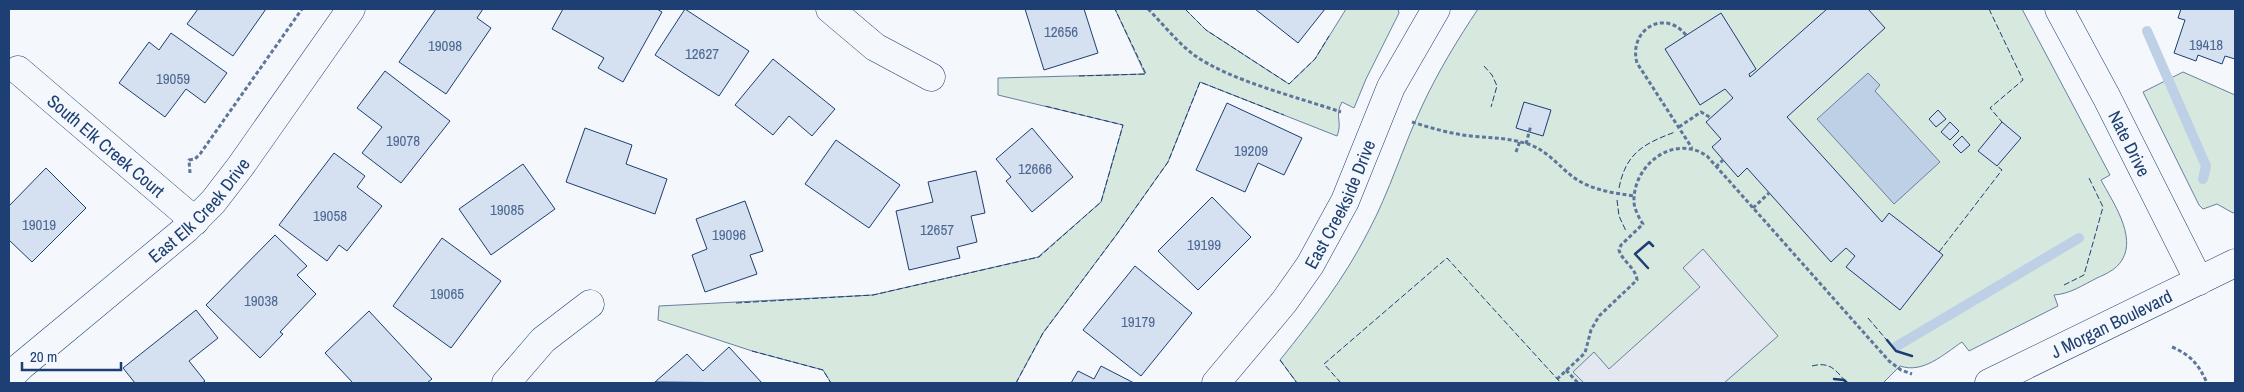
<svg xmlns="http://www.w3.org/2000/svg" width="2244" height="392" font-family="'Archivo Narrow',sans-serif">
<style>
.green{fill:#d7e8df;stroke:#687fa3}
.parking{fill:#e3e8f0;stroke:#687fa3}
.water{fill:#bed0e5;stroke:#687fa3}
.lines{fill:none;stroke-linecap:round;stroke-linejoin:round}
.stream{stroke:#bed0e5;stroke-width:10}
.building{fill:#d5e0f0;stroke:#1d3f73}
.minor-casing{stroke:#1d3f73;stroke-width:29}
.tertiary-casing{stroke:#1d3f73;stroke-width:29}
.path{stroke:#5e769c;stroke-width:3;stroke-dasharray:4 2.5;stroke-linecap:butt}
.minor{stroke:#f4f7fb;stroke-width:28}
.tertiary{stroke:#f4f7fb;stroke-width:28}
.fence{stroke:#1d3f73;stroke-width:1;stroke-dasharray:6 2.5;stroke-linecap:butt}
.wall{stroke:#1d3f73;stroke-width:2.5}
.labels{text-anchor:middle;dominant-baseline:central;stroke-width:4;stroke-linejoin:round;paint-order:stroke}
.number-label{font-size:15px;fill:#4b6792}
.street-label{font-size:18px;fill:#1d3f73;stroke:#f4f7fb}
</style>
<rect width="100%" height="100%" fill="#f4f7fb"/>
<path class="green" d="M1115,9H1185L1206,30L1289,84L1315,59L1346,9H1398L1399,13L1366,79L1354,108L1342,102C1334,116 1343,122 1337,136L1200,82L1168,162L1117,234L1043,333L1016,383H831L823,370L752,351L658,320L659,306L873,295L1038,257L1101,202L1123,125L998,95V78L1145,74Z
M1478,9H2022L2110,175L2101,180C2112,201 2137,236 2122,260C2117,269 2106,274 2097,278C2083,285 2070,294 2054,295L2058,306L1969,351L1962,342C1944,354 1923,374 1900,366L1883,383H1297L1280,360C1313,319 1344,279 1368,232C1390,191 1403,146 1423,104C1439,70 1458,39 1478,9Z
M2183,72L2235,95V212L2233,213L2217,204L2203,209L2199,205L2143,92Z"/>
<path class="parking" d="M1703,249L1778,336L1724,383H1584L1573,372L1594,352L1609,369L1700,287L1683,268Z"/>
<path class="water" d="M1868,73L1880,85L1875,91L1940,162L1894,204L1817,119Z"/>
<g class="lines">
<path class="stream" d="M2147,31L2206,166L2203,179
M1897,346L2079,238"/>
</g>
<path class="building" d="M198,9H266L233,56L187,24Z
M436,9H483L477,18L491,28L446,94L399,62Z
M563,9H657L662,12L623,82L598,68L604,58L552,29Z
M685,9L749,51L719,96L655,55Z
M1025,9H1084L1098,53L1044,70Z
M1255,9H1325L1298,43Z
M1827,9H1868L1885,28L1787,117L1882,222L1889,213L1943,255L1900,310L1846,267L1855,256L1846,248L1831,262L1747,168L1738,177L1712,147L1721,139L1706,122L1733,98L1725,89L1700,105L1665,49L1721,13L1756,69L1749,74L1750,77Z
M2181,9H2235V59L2225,56L2222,64L2198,55L2196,61L2174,53L2185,20L2178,18Z
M171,33L227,73L205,103L186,89L165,117L119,83L149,42L159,50Z
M773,59L835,109L812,136L789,116L773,135L735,105Z
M385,71L450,121L401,183L362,153L382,127L357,108Z
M1524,102L1551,110L1543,136L1516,128Z
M1227,103L1302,138L1284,175L1258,163L1245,192L1196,170Z
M1938,110L1946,119L1936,127L1929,119Z
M1950,122L1959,131L1950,140L1941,132Z
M2002,122L2021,138L1997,166L1978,151Z
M585,128L632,145L626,164L667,179L655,214L566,182Z
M1032,128L1073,177L1032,212L1006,181L1011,177L996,159Z
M1962,136L1970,145L1961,153L1953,145Z
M836,140L900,185L869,228L805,184Z
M334,153L365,176L357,187L382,206L347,251L339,245L327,261L279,225Z
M523,164L555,209L491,255L459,209Z
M46,168L86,208L32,262L9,240V206Z
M976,171L985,213L971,216L977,242L957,247L960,258L909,270L896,211L933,202L928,182Z
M1212,197L1251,237L1198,290L1158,251Z
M745,201L763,251L750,255L757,274L705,292L692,255L707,249L696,219Z
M275,235L307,266L297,275L316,294L280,332L283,334L260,358L206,305Z
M442,238L501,281L451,348L393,306Z
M1135,266L1192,313L1141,376L1083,330Z
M196,310L218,338L189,361L205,381L202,383H135L123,368Z
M369,311L432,379L427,383H353L325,353Z
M729,347L762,383L655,382L687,354L703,371Z
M1101,366L1134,383H1071L1078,371L1094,379Z"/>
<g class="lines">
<defs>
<g id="minor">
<path d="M830,9L875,47L931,77"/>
<path id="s1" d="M18,70L195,221"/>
<path id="s2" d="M9,378L21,366L186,229L213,202L240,167L351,9"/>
<path d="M506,383L543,340L590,304"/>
<path id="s3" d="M1216,383L1284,302L1310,265L1345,201L1391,87L1436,9"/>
</g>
<g id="tertiary">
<path id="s4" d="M2059,9L2107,98L2199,281"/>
<path id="s5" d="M1989,383L2235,263"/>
</g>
</defs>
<use href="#minor" class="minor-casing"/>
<use href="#tertiary" class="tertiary-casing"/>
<path class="path" d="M1148,9C1163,24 1177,42 1194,55C1231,81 1297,97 1341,112
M1686,35C1664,8 1628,30 1637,63L1692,148
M1412,122C1431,128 1451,134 1471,136C1492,138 1511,138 1531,145C1548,152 1559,166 1573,177C1591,190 1613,193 1635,196
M1679,127L1701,112L1711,118
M1526,144L1531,125
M1516,152L1520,141
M1716,167L1723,160
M190,173L189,160L195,159L200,154L302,9
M1753,208L1769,193
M2172,347C2191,355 2199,365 2207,383
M1566,370L1578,383
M1557,379L1585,353L1591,330L1599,316L1637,280C1636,268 1622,261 1619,250L1621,245L1643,224C1639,218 1635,210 1634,203C1632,165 1674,133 1707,156L1889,361L1901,370L1912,374"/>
<use href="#minor" class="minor"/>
<use href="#tertiary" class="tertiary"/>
<path class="fence" d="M1185,9L1206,30L1289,84L1315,59L1329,36
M1989,9L2023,80L1990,108L2002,122
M1484,66L1492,75L1497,86L1491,107
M1079,76L1146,74L1115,9
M1619,188C1626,153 1643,144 1675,132
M1617,200L1619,216L1626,231
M1939,252L2002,170L1997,166
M2064,285L2084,275L2103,207L2089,178
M736,303L873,295L1039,257L1101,202L1123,125L1045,106
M1868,318L1896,351
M752,351L823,370L831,383
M1280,360L1297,383
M1812,366C1831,361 1836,371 1847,383
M1016,383L1043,333L1117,234L1168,162L1200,82L1284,115
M1341,383L1324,364L1447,258L1561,383"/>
<path class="wall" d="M1648,268L1635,254L1649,242L1653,246
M1887,340L1896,351L1912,356
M1834,379L1844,380L1847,383"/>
</g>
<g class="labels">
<g class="number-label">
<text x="1061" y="31">12656</text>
<text x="2206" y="44">19418</text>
<text x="445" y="45">19098</text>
<text x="702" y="53">12627</text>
<text x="173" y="78">19059</text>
<text x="403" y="140">19078</text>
<text x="1251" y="150">19209</text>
<text x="1035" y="168">12666</text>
<text x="507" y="209">19085</text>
<text x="330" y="215">19058</text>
<text x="39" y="224">19019</text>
<text x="937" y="229">12657</text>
<text x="729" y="234">19096</text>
<text x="1204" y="244">19199</text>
<text x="447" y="293">19065</text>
<text x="261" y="300">19038</text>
<text x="1138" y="321">19179</text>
</g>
<g class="street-label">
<text stroke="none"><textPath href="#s4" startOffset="152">Nate Drive</textPath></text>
<text stroke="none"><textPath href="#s1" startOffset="116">South Elk Creek Court</textPath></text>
<text stroke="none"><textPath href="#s3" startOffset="219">East Creekside Drive</textPath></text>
<text stroke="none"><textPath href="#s2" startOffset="254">East Elk Creek Drive</textPath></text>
<text stroke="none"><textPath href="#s5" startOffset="136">J Morgan Boulevard</textPath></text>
</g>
</g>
<rect width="2244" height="392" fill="none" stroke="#1d3f73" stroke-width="20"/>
<path d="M22 362v8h99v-8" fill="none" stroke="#1d3f73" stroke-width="2.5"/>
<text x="30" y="362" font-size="15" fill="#1d3f73" stroke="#f4f7fb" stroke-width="4" paint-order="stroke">20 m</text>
</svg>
